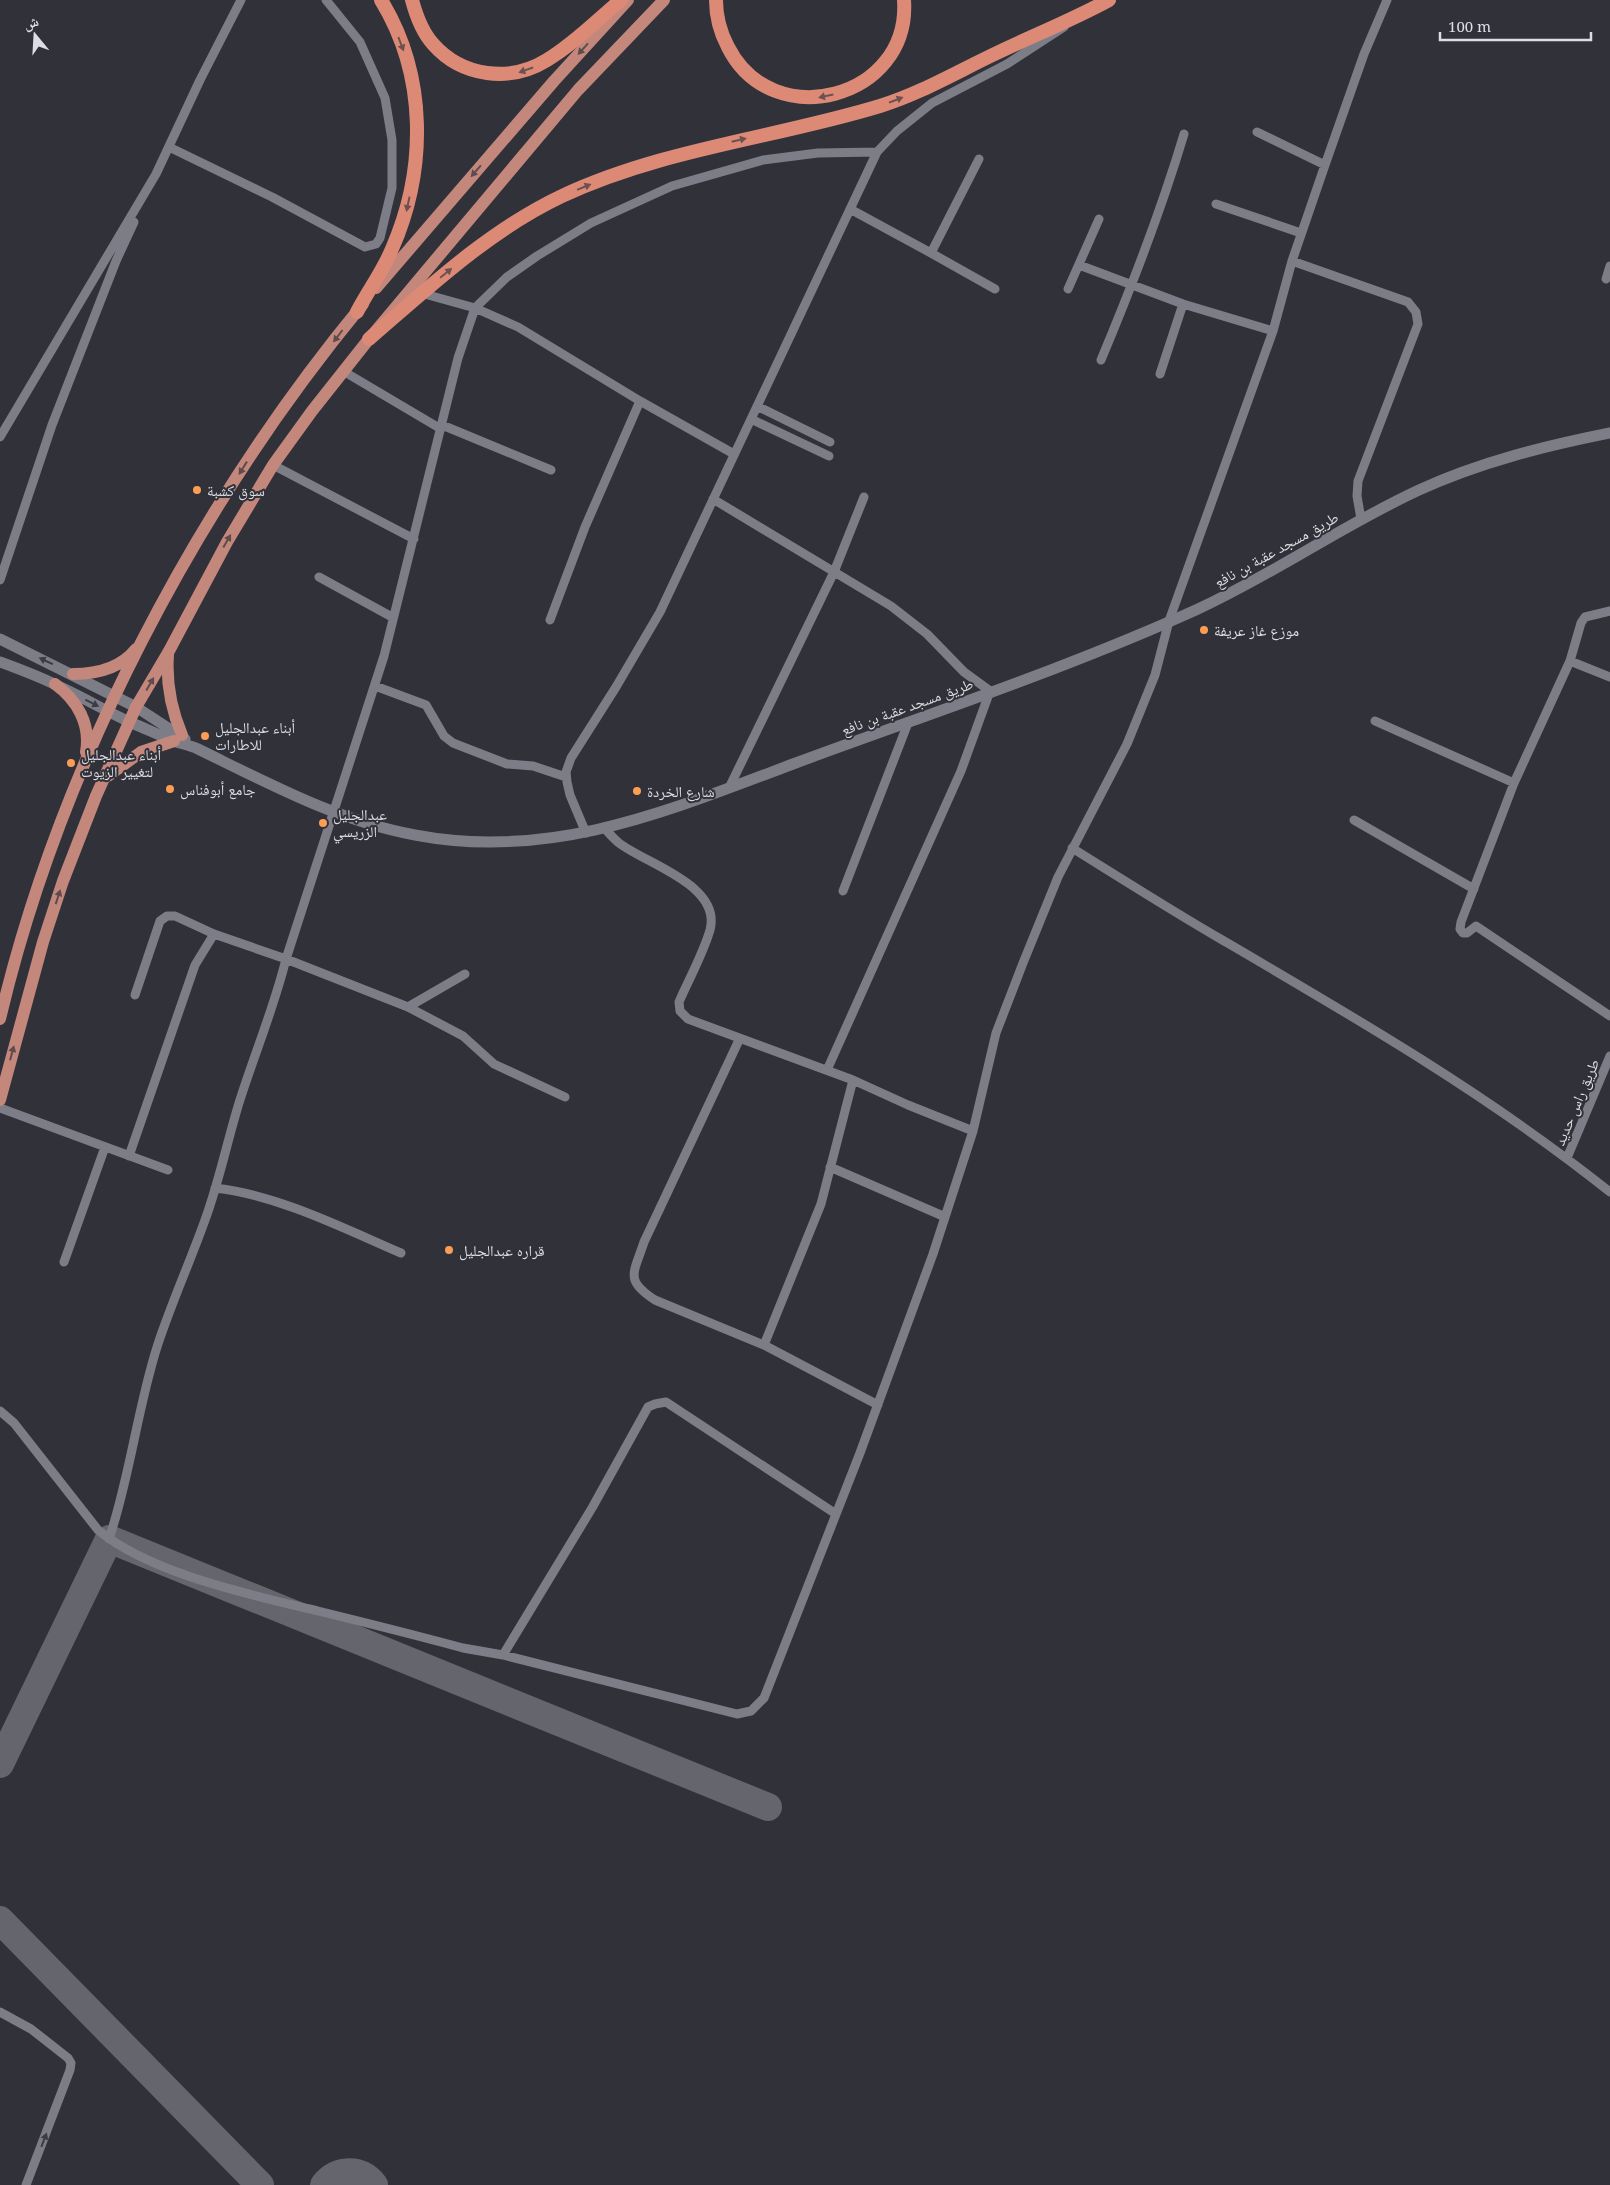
<svg xmlns="http://www.w3.org/2000/svg" width="1610" height="2185" font-family="'Noto Serif','Noto Naskh Arabic',serif">
<style>
.lines{fill:none;stroke-linecap:round;stroke-linejoin:round}
.taxiway{stroke:#65656d;stroke-width:28}
.minor{stroke:#7d7d88;stroke-width:9}
.tertiary{stroke:#7d7d88;stroke-width:11}
.primary{stroke:#c4877b;stroke-width:12}
.trunk{stroke:#dc8a76;stroke-width:14}
.oneway{fill:#6d504f}
.oneway2{fill:#5d4b4e}
.oneway3{fill:#3c3c46}
.poi-dot{fill:#fd9d54;stroke:#31313a;stroke-width:2}
.labels{text-anchor:middle;dominant-baseline:central;stroke-width:4;stroke-linejoin:round;paint-order:stroke}
.poi-label{font-size:15px;fill:#dddde3;stroke:#31313a;text-anchor:start}
.street-label{font-size:15px;fill:#dddde3;stroke:#31313a}
</style>
<rect width="100%" height="100%" fill="#31313a"/>
<g class="lines">
<path class="taxiway" d="M0,1764L109,1539L768,1807
M0,1920L260,2185
M324,2185C337,2169 361,2167 374,2185"/>
<path class="minor" d="M1257,132L1325,165
M169,147L272,197L365,247L376,244L380,238L392,188V140L385,98L360,42L326,0
M1216,204L1301,233
M850,209L931,253L979,159
M931,253L995,289
M1292,261L1408,302L1416,312L1418,324L1358,481L1357,496L1361,519
M1079,265L1183,304L1273,331
M1606,279L1610,266
M1068,289L1099,219
M421,293L475,308L518,327L640,401L734,454
M1101,360C1132,286 1161,211 1184,134
M343,371L441,429
M1160,374L1183,304
M757,406L830,442
M751,419L829,456
M442,425L551,470
M0,437L156,174L200,80L241,0
M273,465L414,539
M713,499L891,606L927,634L964,672L990,691L961,771L827,1070
M319,577L392,617
M0,580L52,425L116,261L134,222
M550,620L585,527L640,401
M1570,661L1581,623L1585,617L1610,611
M1610,677L1570,661L1514,783L1461,922L1460,929L1463,933H1467L1476,926L1610,1016
M375,686L426,705L444,736L453,743L507,764L533,766L566,777
M1375,721L1514,783
M729,788L834,572L864,497
M1354,820L1474,889
M605,829C610,834 614,839 619,843C646,864 722,885 710,930C703,954 689,979 679,1002L680,1011L688,1019L853,1080L908,1105L973,1131
M586,833L570,795L567,782L566,772L571,758L616,687L660,612L877,152L897,131L932,103L1007,64L1064,27
M1072,848C1122,879 1172,911 1224,941C1356,1018 1490,1096 1610,1192
M843,891L908,723
M135,995L160,921L167,916H175L214,934L286,959L408,1007L463,1036L494,1064L565,1097
M408,1007L465,974
M740,1038L644,1242C634,1273 624,1280 655,1300L764,1345L878,1405
M0,1108L168,1170
M129,1156L195,965L214,934
M1567,1158L1610,1056
M830,1167L943,1216
M215,1188C278,1195 343,1228 401,1253
M64,1262L105,1147
M764,1345L821,1204L853,1080
M0,1411L14,1423L98,1530C151,1574 252,1595 318,1611C367,1623 415,1635 463,1648L503,1655L592,1508L648,1407L655,1404L666,1402L836,1514
M109,1539C130,1477 137,1410 157,1347C171,1304 190,1262 205,1220C219,1182 227,1142 239,1103C254,1055 274,1008 286,959L384,656L458,358L475,308L507,277L537,256L591,223L672,186L763,160L818,153L877,152
M503,1655L737,1714L751,1711L764,1698L860,1453L933,1254L973,1131L996,1033L1023,963L1058,877L1127,744L1155,675L1169,621L1273,331L1292,261L1325,165L1364,54L1387,0
M0,2012L31,2029L68,2058L71,2063L70,2070L26,2185"/>
<path class="tertiary" d="M0,639L136,707L185,739
M0,662C19,669 38,676 56,685C83,697 107,712 134,724C147,729 160,736 174,741C182,744 190,745 198,749C268,783 337,821 415,835C551,861 668,811 793,764C928,714 1066,669 1198,609C1274,574 1343,525 1419,490C1480,462 1545,446 1610,433"/>
<path class="primary" d="M376,288L554,81L628,0
M168,655C166,683 171,709 182,735
M73,674C97,674 120,669 136,649
M55,684C77,700 91,724 86,752
M108,776L141,752L174,741
M0,1019C60,764 197,505 363,304
M0,1100L43,942L63,881L96,796L136,707L169,651L227,542L273,465L312,411L369,339L578,90L664,0"/>
<path class="trunk" d="M412,0C416,15 423,33 433,44C462,77 510,83 547,60C574,44 597,20 621,0
M716,0C716,17 720,32 728,47C772,135 911,99 904,0
M357,312C368,291 383,271 392,249C427,169 427,75 381,0
M369,339C429,287 490,230 562,196C662,149 775,138 880,106C922,93 960,70 1001,51C1037,34 1074,19 1109,0"/>
</g>
<defs><path id="oneway-solid" d="M-6-.8H1V-3.2L6.5 0L1 3.2V.8H-6Z" transform="scale(1.25)"/></defs>
<g class="oneway">
<use href="#oneway-solid" transform="translate(401 44) rotate(69)"/>
<use href="#oneway-solid" transform="translate(526 70) rotate(161)"/>
<use href="#oneway-solid" transform="translate(826 96) rotate(168)"/>
<use href="#oneway-solid" transform="translate(896 100) rotate(-21)"/>
<use href="#oneway-solid" transform="translate(739 140) rotate(-13)"/>
<use href="#oneway-solid" transform="translate(584 187) rotate(-22)"/>
<use href="#oneway-solid" transform="translate(408 204) rotate(102)"/>
<use href="#oneway-solid" transform="translate(446 273) rotate(-39)"/>
</g>
<g class="oneway2">
<use href="#oneway-solid" transform="translate(583 49) rotate(132)"/>
<use href="#oneway-solid" transform="translate(476 171) rotate(131)"/>
<use href="#oneway-solid" transform="translate(338 336) rotate(127)"/>
<use href="#oneway-solid" transform="translate(243 468) rotate(122)"/>
<use href="#oneway-solid" transform="translate(227 541) rotate(-60)"/>
<use href="#oneway-solid" transform="translate(150 684) rotate(-60)"/>
<use href="#oneway-solid" transform="translate(58 897) rotate(-72)"/>
<use href="#oneway-solid" transform="translate(12 1053) rotate(-75)"/>
</g>
<g class="oneway3">
<use href="#oneway-solid" transform="translate(46 661) rotate(-155)"/>
<use href="#oneway-solid" transform="translate(92 703) rotate(27)"/>
<use href="#oneway-solid" transform="translate(44 2140) rotate(-69)"/>
</g>
<g class="poi-dot">
<circle cx="197" cy="490" r="5"/>
<circle cx="1204" cy="630" r="5"/>
<circle cx="205" cy="736" r="5"/>
<circle cx="71" cy="763" r="5"/>
<circle cx="170" cy="789" r="5"/>
<circle cx="637" cy="791" r="5"/>
<circle cx="323" cy="823" r="5"/>
<circle cx="449" cy="1250" r="5"/>
</g>
<g class="labels">
<g class="poi-label">
<text x="207" y="490">سوق كشبة</text>
<text x="1214" y="630">موزع غاز عريفة</text>
<text x="215" y="727">أبناء عبدالجليل<tspan x="215" dy="17">للاطارات</tspan></text>
<text x="81" y="754">أبناء عبدالجليل<tspan x="81" dy="17">لتغيير الزيوت</tspan></text>
<text x="180" y="789">جامع أبوفناس</text>
<text x="647" y="791">شارع الخردة</text>
<text x="333" y="814">عبدالجليل<tspan x="333" dy="17">الزريسي</tspan></text>
<text x="459" y="1250">قراره عبدالجليل</text>
</g>
<g class="street-label">
<text transform="translate(1276 549) rotate(-29)">طريق مسجد عقبة بن نافع</text>
<text transform="translate(907 706) rotate(-20)">طريق مسجد عقبة بن نافع</text>
<text transform="translate(1576 1102) rotate(-67)">طريق راس حديد</text>
</g>
</g>
<g transform="translate(35 35) rotate(342)" stroke="#31313a" stroke-width="4" paint-order="stroke">
<path d="M0-4L9 19L0 12L-9 19Z" fill="#dddde3"/>
<text y="-8" font-size="14" font-weight="bold" text-anchor="middle" fill="#dddde3">ش</text>
</g>
<path d="M1440 32v8h151v-8" fill="none" stroke="#dddde3" stroke-width="2.5"/>
<text x="1448" y="32" font-size="15" fill="#dddde3" stroke="#31313a" stroke-width="4" paint-order="stroke">100 m</text>
</svg>
